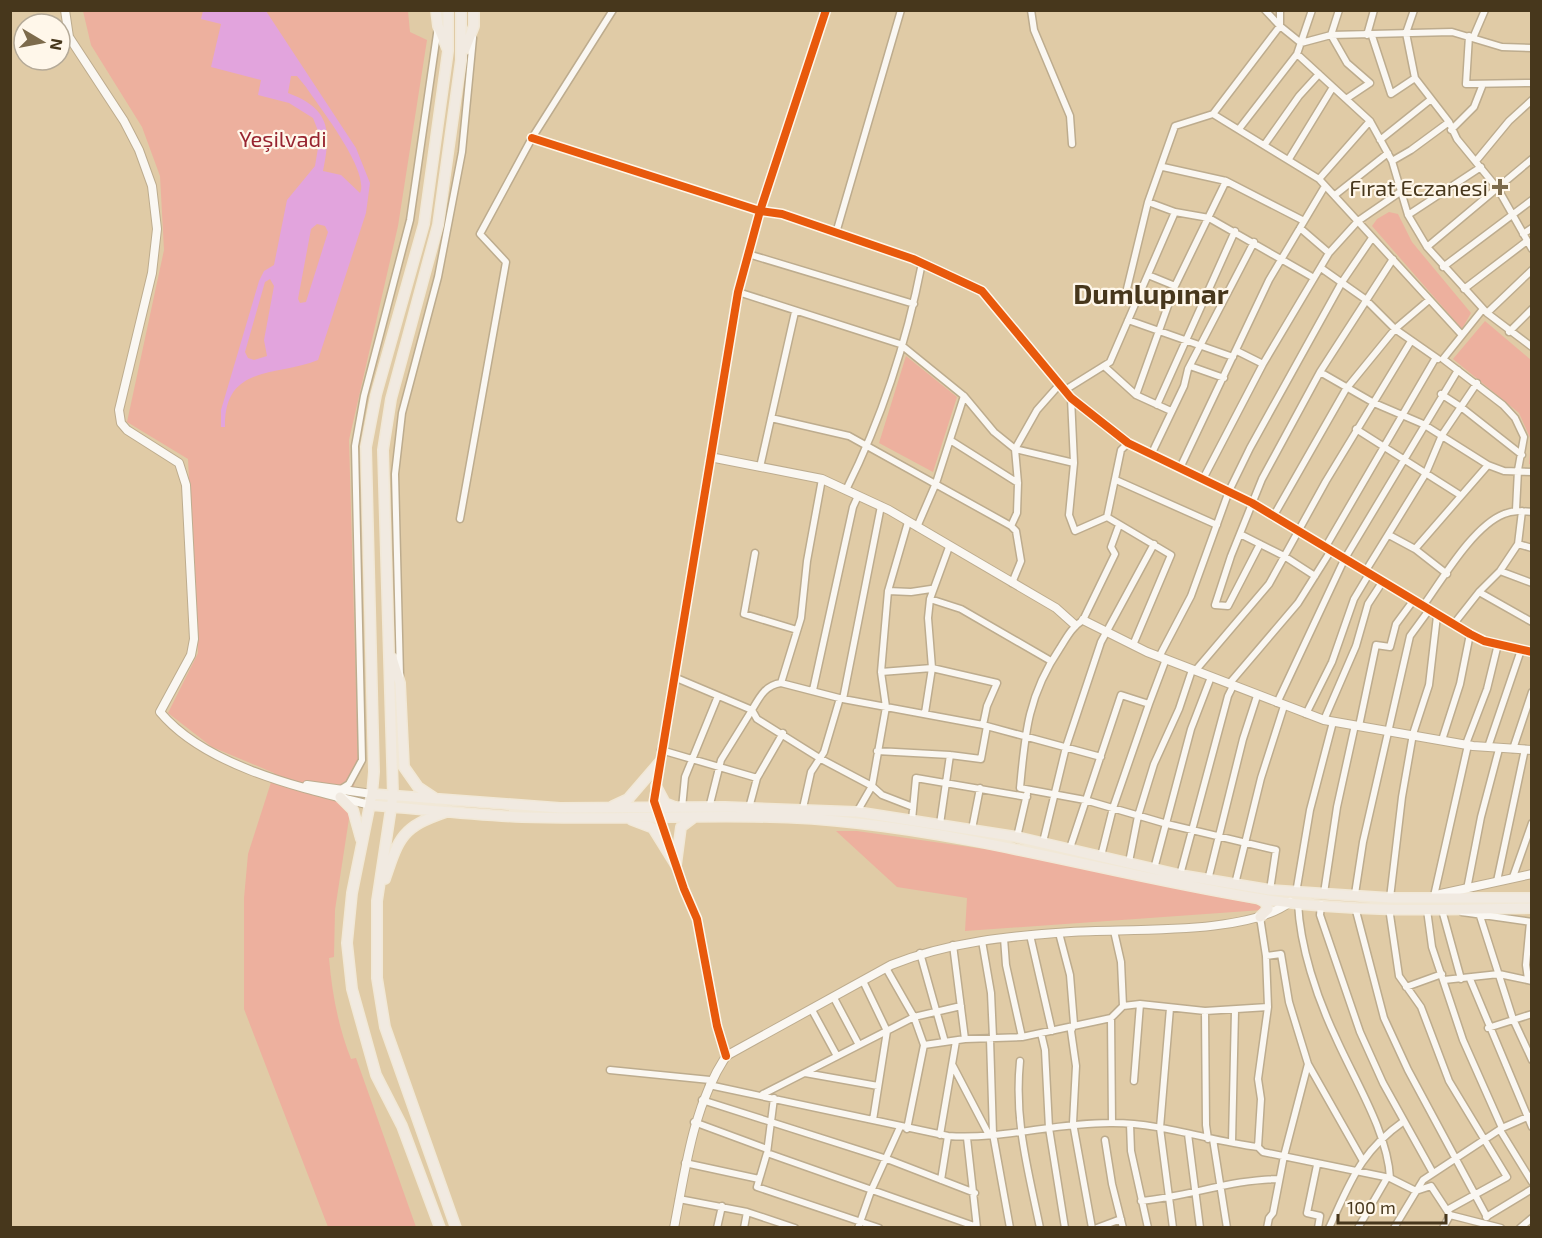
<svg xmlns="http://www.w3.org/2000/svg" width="1542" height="1238" font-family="'Exo 2',sans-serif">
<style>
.green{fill:#edb09e}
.water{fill:#e2a4dd;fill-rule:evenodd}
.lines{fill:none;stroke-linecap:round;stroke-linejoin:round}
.minor-casing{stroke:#bdac8e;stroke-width:9}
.tertiary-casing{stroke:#bdac8e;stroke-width:10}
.primary-casing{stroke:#f1e8d7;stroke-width:12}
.minor{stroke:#faf7f2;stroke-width:6}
.tertiary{stroke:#faf7f2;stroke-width:8}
.primary{stroke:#f1eae1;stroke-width:9}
.cycleway-casing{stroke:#fff7ea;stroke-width:11}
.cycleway{stroke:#e8590c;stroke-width:8}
.poi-dot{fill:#7d6b4c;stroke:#fff7ea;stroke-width:2}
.labels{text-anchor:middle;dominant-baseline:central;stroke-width:4.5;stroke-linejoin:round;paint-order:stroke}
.park-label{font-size:22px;fill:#972430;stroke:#fff7ea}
.poi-label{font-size:22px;fill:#47371c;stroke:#fff7ea;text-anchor:end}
.district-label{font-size:28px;font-weight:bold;fill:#47371c;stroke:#fff7ea}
</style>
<rect width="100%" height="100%" fill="#e0cba6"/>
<path class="green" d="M83,11H408L410,32L427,40L398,226L349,440L358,760L335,910L334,957L329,958C332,993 338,1026 351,1059L356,1058L416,1227H328L244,1009V898L248,854L274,773L212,747L168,713L198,653L188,459L127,422L164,250L160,176L142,127L91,45Z
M1389,212L1398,214L1412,242L1471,313L1462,329L1372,226L1377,219Z
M1485,321L1531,360V464H1529L1531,440L1519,413L1453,359Z
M906,356L957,397L933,472L879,443Z
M836,831H857L1005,852L1259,905L1262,910L965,931L967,898L897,887Z"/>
<path class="water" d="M203,11H266L356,148L370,183L366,213L318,360C276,377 224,364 225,427H221V410L259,281L264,271L274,265L287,200L315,166L320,136L313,118L289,103L258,95L261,80L211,67L221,24L201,19ZM291,76H297L306,87C320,108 370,171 360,193L341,175L323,171C331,131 331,109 288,93ZM317,224L325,226L328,232L306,302L300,303L298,299L311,229ZM270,279L274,286L264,340L267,356L254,360L248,358L245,352L265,282Z"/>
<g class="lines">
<defs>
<path id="minor" d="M1031,10L1034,30L1070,116L1072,144
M1265,10L1280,26
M1339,10L1331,35L1347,63L1370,83L1346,99
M1414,10L1406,33L1415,78L1449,122L1457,139L1498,189L1532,249
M1280,26V10
M1367,35L1374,10
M1372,36L1391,94L1415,78
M1469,36L1466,84L1532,83
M1473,38L1485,10
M1301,43L1280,26L1213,114L1319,179L1462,335
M1301,43L1331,35L1452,32L1502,47L1532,48
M1297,54L1370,121L1392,161L1408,215L1427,247L1487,313L1532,347
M1239,129L1297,54L1312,10
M1451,130L1474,107L1483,84
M532,138L760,211L782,214L913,259L982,291L1071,398L1128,443L1252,503L1470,634L1484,641L1532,652
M1380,140L1430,100
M1265,144L1299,96L1319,74
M1289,159L1333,87
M1392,161L1411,150L1449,122
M1476,161L1509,121L1532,100
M1163,167L1226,181L1304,221
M1319,179L1370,121
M1335,195L1388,153
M1175,212L1148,202L1175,126L1213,114
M1408,215L1481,167
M1300,228L1329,253
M836,233L901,10
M1523,234L1532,228
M1427,247L1532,159
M748,254L914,304
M1443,267L1532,200
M1321,268L1365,299L1395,329L1438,359
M1148,275L1175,286
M1464,289L1527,241
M738,292L900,344L964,396L936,483L917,527
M1125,297L1148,202
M1483,309L1443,359L1503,405L1515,418L1524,437L1518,470L1516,510
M1487,313L1532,270
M1128,320L1233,357
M1509,332L1532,309
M1237,351L1263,364
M1104,366L1136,395L1171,411
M1190,366L1224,378
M1320,372L1374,403L1423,424L1488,465L1504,471L1532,472
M1065,390L1110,362L1175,212L1209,218L1314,278
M1441,394L1461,407L1522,455
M1136,395L1175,286L1226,181
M964,396L994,432L1015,449L1074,463
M1071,398L1074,463L1069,515L1075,531L1107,517
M1157,405L1235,231
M771,418L849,436L1011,526
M1356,429L1460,495
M950,440L1018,483
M1151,455L1184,386L1188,369L1254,242
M760,467L795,312
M1180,468L1269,280L1325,186
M1203,479L1263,364L1329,253L1358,221L1403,190
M1116,480L1217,525
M846,490C881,420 907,340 922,263
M1107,517L1171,555L1133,645
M1107,517L1121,450L1128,443
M1273,517L1346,389L1395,329L1429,300
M460,519L506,262L480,234L532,138L613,10
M1119,525L1111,547L1115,554L1083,620C1072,627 1067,637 1060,648C1028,695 1025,733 1020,788L1085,800L1167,824L1276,850L1270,890
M1240,534L1284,556L1315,576
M1389,535L1415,549
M1260,544L1228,606L1215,605L1231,556L1262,479L1320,372L1393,259
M1518,544L1532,548
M1325,548L1435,359
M755,553L744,614L797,630
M1500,571L1532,583
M1365,572L1426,473L1442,435L1477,383
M1447,574L1415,549L1488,465
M1012,583L1021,561L1016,531L1011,526L1017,513L1018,483L1015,449L1037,410L1060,384
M888,591L911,592L931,589
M1479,592L1532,622
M930,599L961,609L1051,661
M1423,606C1442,580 1473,526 1504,514C1513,510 1521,511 1532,512
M1453,625L1479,592L1500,571L1518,544L1522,511
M1159,657L1191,596L1229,491L1250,448L1342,282L1372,238
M1195,671L1269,584L1326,481L1411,341
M881,672L888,591L908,522
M400,676L395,474L402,413L438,277L462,152L473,38
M674,677L752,710L721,760L709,808
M781,683L801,618L807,561L822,479
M1229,684L1298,603L1330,552
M813,690L853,507L858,496
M843,699L881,506
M1277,703L1344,560L1458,370
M1149,704L1166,659
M925,713L932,668L928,618L930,599L949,547
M1306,714L1332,662L1354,599L1369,574
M1324,720L1356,646L1368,604L1383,581
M1359,726L1376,645L1390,647L1396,624L1413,601
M1442,740L1460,684L1470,634
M1466,744L1487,689L1498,644
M1488,747L1521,650
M1513,749L1532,692
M661,750L757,778
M877,751L950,755L981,759L987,726
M341,789L349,784L362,760L355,446L364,396L410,220L438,27
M913,807L882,795L872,786L821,759L757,719L752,710C759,698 765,685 781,683L843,699L983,725L1101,757
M682,808L685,777L718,696
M749,808L757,778L783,733
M803,808L811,772L824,752L840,698
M857,812L872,786L886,707L881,672L932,668L997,683L987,706L983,725
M912,820L916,778L1027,797
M940,824L950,755
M972,829L980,788
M1017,837L1027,794
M1043,842L1066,747L1101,642L1154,544
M1070,848L1121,695L1149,704L1113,808L1101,856
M1129,862L1138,816L1154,764L1179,709L1192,670
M1154,869L1191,729L1211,677
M1180,875L1228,696L1233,686
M1513,877L1532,823
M1208,880L1243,739L1257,696
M1497,881L1525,749
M1235,884L1261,778L1284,706
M1467,889L1481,817L1499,749
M1296,893L1310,810L1333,722
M1324,893L1337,807L1355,725
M1355,894L1363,842L1410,636L1429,610
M1434,896L1468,745
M1390,898L1402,797L1413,734L1429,685L1437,616
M1298,903C1300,947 1317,998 1336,1038C1354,1079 1388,1133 1390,1178
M1321,904L1320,915L1360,1032L1383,1083L1433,1173
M1355,907L1384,1018L1408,1070L1487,1217
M1389,908L1399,976L1421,1007L1449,1081L1507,1177L1447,1210
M1427,910L1432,947L1463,1040L1502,1128
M1442,910L1461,979
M1462,912L1532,922
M1480,916L1513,1019L1532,1060
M1059,933L1070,975L1074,1024L1071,1031L1076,1066L1073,1123L1092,1228
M1030,935L1052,1031
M1004,938L1006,965L1022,1037
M982,941L991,993L993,1037
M953,945L965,1039
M920,953L945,1042
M1266,956L1281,954L1289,1002L1308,1064L1363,1161
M886,968L914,1017L924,1045L907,1129
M1470,979L1532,1127
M1528,979L1526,965L1530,922
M1444,980L1499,974L1532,981
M863,981L887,1031L873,1120
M1406,987L1442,974
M834,998L859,1045
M1123,1006L1140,1004L1205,1011L1268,1007
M1170,1008L1160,1128L1173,1228
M812,1010L837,1056
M1205,1011L1206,1125L1208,1139
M1488,1028L1532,1014
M1041,1033L1045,1050L1049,1128L1065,1228
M990,1039L993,1134L1010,1228
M924,1045L965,1039L1022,1037L1111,1018
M1020,1061C1014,1121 1028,1169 1040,1228
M953,1066L989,1135
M610,1070L710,1080
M805,1073L878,1086
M1134,1081L1140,1004
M709,1085L948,1136C1003,1140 1057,1122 1113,1123C1162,1123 1210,1141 1258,1147L1263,1152L1390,1178L1416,1191L1431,1186L1450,1215L1501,1228
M763,1094L914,1017L961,1006
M774,1098L767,1153L757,1187L879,1228
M702,1100L887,1159L975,1193
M694,1122L767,1149
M1112,1123L1111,1018L1123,1006L1121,962L1114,931
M1130,1124L1131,1151L1148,1228
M1500,1130L1532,1182
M1188,1134L1200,1228
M940,1135L956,1041
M967,1138L977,1228
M1213,1139L1227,1228
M1105,1140L1112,1184L1123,1228
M1232,1142L1235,1011
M1258,1147L1261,1099L1258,1079L1268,1007L1266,956L1260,917
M767,1153L977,1227
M685,1163L759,1179
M1317,1165L1307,1213L1320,1216L1318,1228
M941,1180L948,1136
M679,1199L747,1212L795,1228
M1141,1201C1187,1197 1233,1179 1279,1179
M1486,1217L1532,1189
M717,1228L722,1206
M744,1228L747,1212
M858,1228L871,1191L900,1127
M1097,1228L1121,1219
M1267,1228L1269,1218L1273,1213L1284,1156L1308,1064
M1329,1228C1351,1181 1360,1152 1404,1121
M1358,1228L1387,1178
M1394,1228L1423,1180L1502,1128L1532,1115
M1443,1228L1450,1215
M1520,1228L1532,1218"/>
<path id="tertiary" d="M65,10L69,37L124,121L139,150L152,186L157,229L152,273L119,410L121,423L127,430L179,463L186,485L194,639L191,655L160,712C206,767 302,788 370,805
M710,457L822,479L889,510L1056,608L1075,625
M1083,620L1147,652L1324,720L1473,746L1532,750
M307,785L372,794
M1436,895L1532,874
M726,1056L717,1026L697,919L684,889L654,801L738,292L760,211L826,10
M674,1228C686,1167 692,1109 726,1056L891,965C948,942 1009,936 1071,932C1127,928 1246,936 1290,902"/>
<path id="primary" d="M436,10L438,26L447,48
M465,49L474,26V10
M392,658L400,683L404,767L418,787L436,799
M656,786L665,803L675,807
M372,794L560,808L725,807L857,812L1017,837L1180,875L1270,890L1390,898H1532
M340,797L353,810L361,839
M370,805C421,809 472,815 522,817C634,821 746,810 857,823C992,838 1122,876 1256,898C1346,913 1440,910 1532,908
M613,806L628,799L659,763
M632,820L653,828L676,865
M676,865L681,827L693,818
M385,879C399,837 402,827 446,812
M1259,899L1265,902L1268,909L1260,917
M440,1228L402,1126L376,1075L352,989L347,943L352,893L372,794L374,772L366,447L376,395L424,224L448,51V10
M456,1228L385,1027L377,978V901L393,795L383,450L391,399L438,225L461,60V10"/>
</defs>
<use href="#minor" class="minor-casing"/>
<use href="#tertiary" class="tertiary-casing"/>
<use href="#primary" class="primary-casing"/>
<use href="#minor" class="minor"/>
<use href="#tertiary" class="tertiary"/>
<use href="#primary" class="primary"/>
<defs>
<path id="cycleway" d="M532,138L760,211L782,214L913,259L982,291L1071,398L1128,443L1252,503L1470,634L1484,641L1532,652
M726,1056L717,1026L697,919L684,889L654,801L738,292L760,211L826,10"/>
</defs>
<use href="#cycleway" class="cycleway-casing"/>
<use href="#cycleway" class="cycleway"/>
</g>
<path class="poi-dot" d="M1497 178h6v6h6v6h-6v6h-6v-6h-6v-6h6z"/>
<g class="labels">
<g class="park-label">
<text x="283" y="138">Yeşilvadi</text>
</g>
<g class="poi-label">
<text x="1488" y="187">Fırat Eczanesi</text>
</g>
<g class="district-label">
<text x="1151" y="293">Dumlupınar</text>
</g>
</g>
<rect width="1542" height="1238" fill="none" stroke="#47371c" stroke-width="24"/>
<g transform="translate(42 42) rotate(100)"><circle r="28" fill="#fff7ea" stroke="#b5aa98" stroke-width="1.5"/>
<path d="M0-4.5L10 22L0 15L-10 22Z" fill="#7d6b4c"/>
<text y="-9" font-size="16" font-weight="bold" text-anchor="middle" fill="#47371c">N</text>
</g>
<path d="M1338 1214v9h108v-9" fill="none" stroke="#47371c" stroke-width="3"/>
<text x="1347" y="1214" font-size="18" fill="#47371c" stroke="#fff7ea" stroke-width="4.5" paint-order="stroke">100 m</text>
</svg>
